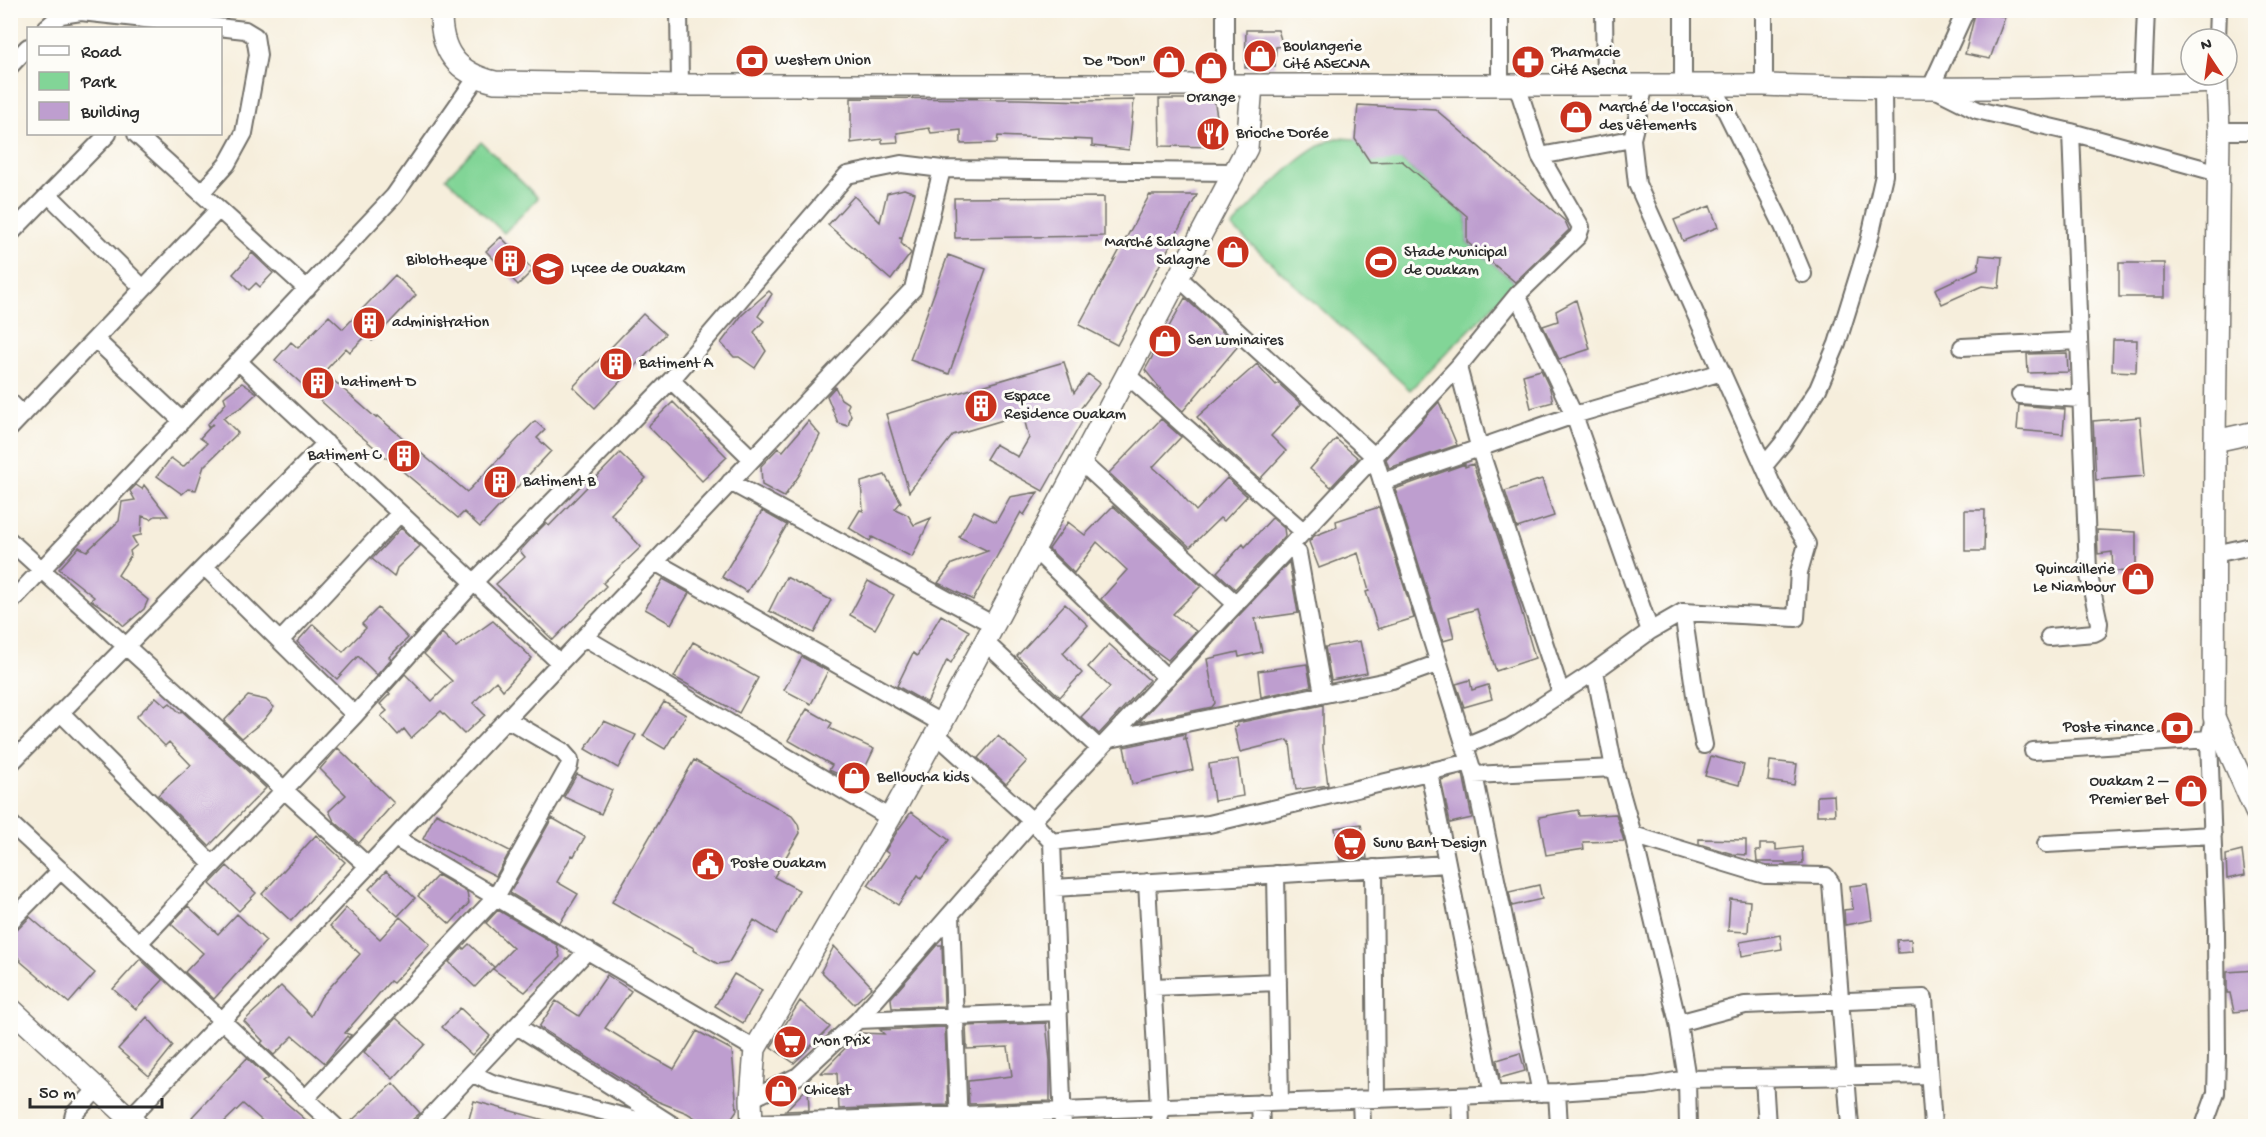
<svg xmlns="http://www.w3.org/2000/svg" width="2266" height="1137" font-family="'Gochi Hand',sans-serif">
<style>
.green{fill:#82d597;stroke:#568061;stroke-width:1.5}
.building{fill:#be9ecf}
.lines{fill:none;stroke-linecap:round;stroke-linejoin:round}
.minor-casing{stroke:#726f69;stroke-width:20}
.tertiary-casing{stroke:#726f69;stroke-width:24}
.minor{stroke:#fff;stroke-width:16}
.tertiary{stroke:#fff;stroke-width:21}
.labels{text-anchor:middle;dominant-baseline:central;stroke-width:6;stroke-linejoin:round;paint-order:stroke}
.poi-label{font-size:16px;fill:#2b2b2b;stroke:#fdfcf7;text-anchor:start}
</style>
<rect width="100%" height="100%" fill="#fdfcf7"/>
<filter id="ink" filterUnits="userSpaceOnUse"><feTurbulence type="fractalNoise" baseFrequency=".0167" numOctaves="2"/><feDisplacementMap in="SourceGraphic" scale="12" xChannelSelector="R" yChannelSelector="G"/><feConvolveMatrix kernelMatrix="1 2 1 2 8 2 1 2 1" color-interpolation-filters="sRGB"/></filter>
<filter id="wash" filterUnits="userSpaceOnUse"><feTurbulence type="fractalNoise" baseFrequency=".008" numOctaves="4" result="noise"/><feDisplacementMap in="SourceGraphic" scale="24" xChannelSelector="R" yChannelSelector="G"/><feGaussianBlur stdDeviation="1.35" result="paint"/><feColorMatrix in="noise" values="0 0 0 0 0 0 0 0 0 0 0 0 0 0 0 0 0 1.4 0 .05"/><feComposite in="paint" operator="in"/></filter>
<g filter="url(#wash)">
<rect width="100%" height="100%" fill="#f6eedc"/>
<path class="green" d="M1337,138L1355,139L1402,161L1467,216V242L1516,283L1410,390L1232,227C1259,198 1300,150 1337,138Z
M481,142L538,198L504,233L446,178Z"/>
<g id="blocks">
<path class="building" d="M1976,10L2005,17L1990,59L1965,54Z
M1246,30H1278L1283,46L1276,47L1275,67L1245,68Z
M851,98L1020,99L1086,101L1134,100L1129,150L1092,146V140L998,136L997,143L961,144V130L931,133L929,128L897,133L898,142L882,143V139L851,143Z
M1159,99H1214L1218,122H1221L1222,147L1160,146Z
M1358,105L1435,109L1565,221L1569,230L1515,282L1467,242V216L1402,161L1370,162L1355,139Z
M904,189L915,193L902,238H899L902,239L901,243L911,253L891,280L828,225L854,196L880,222L887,193Z
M1149,195H1197L1117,345L1079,325L1149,196H1152Z
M1104,197V236L955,238L954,198Z
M1710,206L1718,227L1683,241L1674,220Z
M501,237L533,270L518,285L486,251Z
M252,253L273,273L260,287L256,283L249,290L233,274Z
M948,255L986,269L949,374L910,360Z
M1980,255L2002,257L1999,288L1982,286L1942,304L1935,289L1978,269Z
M2119,263H2165V297H2119Z
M395,275L416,295L372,341L366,336L350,352L346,348L324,372L376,418L377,416L467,492L535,421L545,430L537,438L551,451L480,527L464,512L458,518L342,420L275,360L291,342L298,348L329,316L343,329Z
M769,291L772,294L758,316L764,321L754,332L766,351L755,368L739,357H734L721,343L742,315Z
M1185,298L1238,346L1183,411L1167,397L1145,370Z
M1576,300L1590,349L1559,359L1543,326L1558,321L1556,311Z
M643,314L665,334L595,408L573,387Z
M2113,340H2137L2136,372L2112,371Z
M2067,353L2068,372L2028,373L2027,354Z
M1064,362L1074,393L1088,374L1100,383L1075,416L1087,413L1043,491L986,459L995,444L1018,457L1029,438L1023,414L953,435L909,492L886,414Z
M1257,364L1276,385L1278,383L1301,404L1271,436L1286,451L1260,479L1222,445L1197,417Z
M1541,370L1550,389L1553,402L1531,408L1523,375Z
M242,383L257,393L242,407L223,418L238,433L204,466L196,490L188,489L182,494L157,476L171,458L183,467L207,443L200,438L213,424L208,427L207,425L226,403L224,397Z
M835,387L841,399L849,404L847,408L851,415L848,426L838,423L827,396Z
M673,402L727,457L702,481L648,426Z
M1439,402L1457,445L1389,468L1386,459Z
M2019,405L2065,409L2063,434L2017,430Z
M2140,417L2145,476L2096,480L2093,421Z
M1161,419L1181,437L1153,467L1173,485L1196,511L1227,478L1247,496L1224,521L1220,518L1190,547L1109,473Z
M808,421L820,435L800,474L784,497L762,485L761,466L778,448L783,451Z
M1336,439L1358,458L1331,487L1310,469Z
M620,453L646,478L611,514L641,547L603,583L606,586L553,640L496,584L525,557L520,551L539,530L546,523L549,526Z
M1465,464V467L1473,464L1512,579L1535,658L1496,671L1477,609L1449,617L1454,638L1443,641L1395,489Z
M885,475L901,502L895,509L908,515L914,525L931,518L912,557L872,537L870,541L849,528L860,510L863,511L861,482Z
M1542,479L1554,516L1517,528L1505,491Z
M136,485L142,489L144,485L168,516H155L151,519L142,516L141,535L132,537L137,545L130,551L131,555L118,575L148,600L144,609L124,626L108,611L91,600L94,597L59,569L79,547L87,551L119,521L122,502L135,500L130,491Z
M1038,492L1024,515L1021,512L973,600L938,583L952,564L988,551L959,537L974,511L996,522L1010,497Z
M1113,506L1201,586L1173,614L1196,631L1168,660L1149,646L1101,599L1127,570L1097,542L1074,573L1049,549L1068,522L1085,535Z
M1379,507L1414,618L1378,629L1366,592L1369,591L1358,553L1319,568L1309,542L1314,536L1337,527L1336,521Z
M1965,510H1985L1984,551H1965Z
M762,511L787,525L747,592L722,577Z
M1272,518L1284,528L1285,536L1235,589L1217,572L1243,544L1245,547Z
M401,528L420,546L397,568L394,577L372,559Z
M2097,530L2136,532V572L2113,571L2112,552L2098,554Z
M1289,562L1298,613L1255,619L1262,652L1239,657L1238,652L1207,659L1215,703L1212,707L1139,722Z
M786,577L831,600L814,633L769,611Z
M663,579L689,593L671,624L645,609Z
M868,581L894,595L875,629L850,615Z
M1065,604L1088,625L1063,653L1082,673L1060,697L1017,656Z
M378,608L408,638L389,657L391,659L377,675L358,656L337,679L297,642L313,624L343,652L366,628L362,624Z
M941,615L969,631L951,663L947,660L927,703L897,686L913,653L917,656Z
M493,621L532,658L503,690L496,681L473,703L485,715L464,734L441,711L411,738L404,729L398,735L381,716L387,711L380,704L390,694L388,693L405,674L432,701L452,681L424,654L442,633L456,647Z
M1360,641L1367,673L1331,680L1325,647Z
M693,642L758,678L739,713L674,677Z
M1109,644L1149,680L1099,734L1081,717L1110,687L1088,667Z
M802,657L828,671L811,704L784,690Z
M1307,664L1311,686L1261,697L1258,671Z
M1470,680L1472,690L1488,685L1492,699L1464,707L1456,684Z
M248,696L266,700L274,707L263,721L242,738L224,721Z
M156,697L166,706L170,703L180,713L182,711L266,788L209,846L158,795L191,765L169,742L165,746L136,717Z
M664,702L686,715L665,749L643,736Z
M1323,705V748L1328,785L1296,790L1290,743L1288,740L1240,752L1234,727L1238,726L1237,723Z
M807,709L832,723L829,728L874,749L858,783L829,770L832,765L788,740Z
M604,721L636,735L618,768L585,749Z
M1185,734L1184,739L1186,738L1193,770L1132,784L1124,747Z
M998,736L1027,761L1006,784L978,758Z
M338,748L394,803L359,843L334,821L329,811L346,795L320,769Z
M1711,756L1744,765L1739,785L1705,776Z
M1238,759L1243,796L1214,801L1209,764Z
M694,760L792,816L798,824L800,833L774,877L799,890L776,934L754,920L729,962L718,964L693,950L694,948L612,902Z
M1770,761L1797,764L1794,785L1768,781Z
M577,774L612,790L601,814L564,797Z
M1463,774L1472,818L1450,823L1441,780Z
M1834,795L1835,815H1817V796Z
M1578,810L1579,816L1616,814L1624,841L1583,842L1584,849L1546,855L1539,817Z
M911,812L949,840L921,878L918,875L898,905L868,885L889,854L885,851L898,830Z
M436,813L510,851L496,876L423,839Z
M552,818L585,837L574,856L572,855L557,882L578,894L560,923L510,893Z
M1361,824L1367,858L1340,860L1335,828Z
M316,835L345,862L291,921L262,894Z
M1699,839L1746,840V855L1733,854L1699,844Z
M1760,844H1776V850L1802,847L1803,863L1786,865L1785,862H1757L1756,851H1760Z
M2242,851L2245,875L2227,879L2226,855Z
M227,866L256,893L239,911L210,884Z
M386,871L415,898L398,916L369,889Z
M438,875L467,892L469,903L450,924L418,896Z
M1867,884L1872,920L1845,925L1844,910L1853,909L1850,886Z
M1539,885L1542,899L1512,906L1509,892Z
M1730,899L1750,901L1748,932L1728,931Z
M188,906L218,934L237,914L266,941L214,999L185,972L203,953L171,924Z
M346,908L380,939L400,917L430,944L393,983L390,981L345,1033L351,1035L349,1038L347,1036L325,1063L293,1036L274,1055L261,1043L263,1041L244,1021L281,986L311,1016L321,997L360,954L330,926Z
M498,910L557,945L560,957L525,992L493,969L513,948L486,923Z
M30,917L95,973L69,1003L20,961L21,960L10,950V932L17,930Z
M1780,935L1782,949L1742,956L1740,942Z
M1911,939L1912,952L1898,953L1897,940Z
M469,944L494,967L475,987L449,962L463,947L464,949Z
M937,945H942L944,1006L892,1008L891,998Z
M834,946L872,987L854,1004L821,971Z
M140,959L163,980L136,1009L113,989Z
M2256,970V1009L2234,1012L2230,993H2227V972Z
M734,974L762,990L743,1023L715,1006Z
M607,975L631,991L605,1028L649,1055L674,1069L697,1031L732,1050L737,1110L726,1126H708L687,1113L657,1101L539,1027L556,1001L579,1016Z
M800,1001L830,1027L794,1063L771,1047Z
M460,1008L490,1036L472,1055L442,1027Z
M147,1017L173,1046L149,1076L118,1049Z
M396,1018L425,1044L393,1079L364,1052Z
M1046,1023L1050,1061V1101L969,1104L968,1081L1012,1076L1008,1047L967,1049L966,1026Z
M945,1027L948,1105L839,1109L837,1073H821L860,1033L884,1034L880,1030Z
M1520,1053L1525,1071L1500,1078L1497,1060Z
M247,1058L268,1078L262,1082L313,1126H268L243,1104L220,1126H202L192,1117Z
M393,1083L420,1113L405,1126H346Z
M808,1087L809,1110L785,1111Z
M474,1101L552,1122V1126H467Z
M1051,1122V1126H969V1125Z"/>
</g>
</g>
<g filter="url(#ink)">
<use href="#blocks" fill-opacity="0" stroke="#726f69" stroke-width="1.5"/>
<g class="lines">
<defs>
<path id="minor" d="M679,10L680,85
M1604,10L1605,85
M1764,10V85
M1966,10L1931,87L1977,110L2071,132L2219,173
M46,28L61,15L81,12L245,30L255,36L258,55L244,133L227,164L201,193
M2217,39L2218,10
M10,66L28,47
M1225,85V10
M1500,85V10
M1683,85V10
M1713,85L1783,226L1803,274
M2143,85L2146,10
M2219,131H2256
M136,134L307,289
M1540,156L1632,139
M49,195L143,288
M10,234L108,134
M1179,278L1374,456L1474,775L1541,1093
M1517,295L1574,415L1650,631
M95,339L182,421
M1962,347L2078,341
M238,361L560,663
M1458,367L1480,450L1561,693
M1127,375L1304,532
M671,380L752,459
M2020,395L2080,399
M10,402L23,415
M10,428L219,209
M1080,461L1236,604
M1764,466L1783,443L1818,389L1837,344L1869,241L1884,175L1883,89
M730,482L994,625
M1382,482L1574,415L1722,372
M10,541L368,866
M1289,547L1298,553L1323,694
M1034,549L1167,678
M2215,554L2256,545
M655,562L941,723
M205,567L355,715
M10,603L394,196L477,77
M1683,612L1697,709L1704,745
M584,637L890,818
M2049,637L2094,633L2098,631L2099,623L2088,571L2071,132
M280,641L400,513
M985,642L1100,749
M1595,671L1614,768L1633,835L1678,1023L1687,1079L1688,1126
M61,713L213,865
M936,734L1032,821L1052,842L1063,1126
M1110,739L1392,680L1439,663
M1465,746L1510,727L1595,671L1650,631L1683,612L1796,618L1799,572L1807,544L1782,504L1771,482L1637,184L1632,139L1645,85
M2033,751L2209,739
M10,764L326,443
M1429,772L1493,1095
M1474,775L1614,768
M10,823L335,1126
M1633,835L1765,875L1826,876L1831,883L1850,1126
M395,838L755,1049
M1052,842L1209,824L1470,762
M2046,844L2213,835
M1374,868L1376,1099
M1276,874L1280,1103
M1147,882L1160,1126
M1054,888L1447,864
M951,915L959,1126
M10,922L61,870
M139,943L355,715L474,582L671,380L847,175L901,164L942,169L1235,172
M1153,987L1278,982
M858,1020L1059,1012
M1678,1023L1745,1005L1924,998L1933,1126
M517,1026L674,1126
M473,1074L492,1083L661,1126
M1764,1078L1767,1126
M1557,1092L1559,1126
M1460,1096L1461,1126
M305,1099L496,897L569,766L570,760L562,751L507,719
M751,1099L798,1076L858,1020L1032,821L1458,367L1517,295L1578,236L1581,227L1540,156L1517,85
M1361,1100L1362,1126
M1260,1103L1261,1126
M129,1119L913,289L942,169
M752,1123L1557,1092L1647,1086L1687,1079L1929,1075
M71,1126L74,1114L97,1089
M422,1126L588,950
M2204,1126L2216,1093L2217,1056L2216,929L2209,739L2214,717"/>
<path id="tertiary" d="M441,10C440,51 456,73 495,82L680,85H1764C1914,90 2066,89 2217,82L2219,131L2215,441L2214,717L2256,812
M2215,441L2256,432
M10,1008L138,1126
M752,1126L751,1099L755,1049L890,818L936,734L1247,148L1252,85"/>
</defs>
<use href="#minor" class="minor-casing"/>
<use href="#tertiary" class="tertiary-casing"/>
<use href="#minor" class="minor"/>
<use href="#tertiary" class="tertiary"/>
</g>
</g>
<defs>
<symbol id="shop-disc" viewBox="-11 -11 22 22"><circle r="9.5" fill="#c8321e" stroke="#fdfcf7"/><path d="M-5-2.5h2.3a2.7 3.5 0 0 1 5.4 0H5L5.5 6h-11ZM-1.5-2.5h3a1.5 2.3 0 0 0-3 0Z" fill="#fff"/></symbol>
<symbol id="bank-disc" viewBox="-11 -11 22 22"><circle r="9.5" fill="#c8321e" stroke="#fdfcf7"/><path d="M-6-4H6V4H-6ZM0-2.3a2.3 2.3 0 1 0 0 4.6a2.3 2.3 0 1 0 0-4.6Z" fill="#fff"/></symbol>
<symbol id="pharmacy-disc" viewBox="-11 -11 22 22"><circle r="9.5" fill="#c8321e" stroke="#fdfcf7"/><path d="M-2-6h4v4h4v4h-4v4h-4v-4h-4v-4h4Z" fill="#fff"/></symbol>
<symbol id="restaurant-disc" viewBox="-11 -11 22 22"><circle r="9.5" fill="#c8321e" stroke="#fdfcf7"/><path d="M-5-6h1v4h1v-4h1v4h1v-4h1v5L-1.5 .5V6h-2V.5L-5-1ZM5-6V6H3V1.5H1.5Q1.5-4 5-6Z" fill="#fff"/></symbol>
<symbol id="building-disc" viewBox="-11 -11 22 22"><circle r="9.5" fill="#c8321e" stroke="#fdfcf7"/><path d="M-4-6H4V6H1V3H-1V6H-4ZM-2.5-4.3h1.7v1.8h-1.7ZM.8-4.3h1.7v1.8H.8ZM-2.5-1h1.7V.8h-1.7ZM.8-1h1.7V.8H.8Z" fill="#fff"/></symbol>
<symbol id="stadium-disc" viewBox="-11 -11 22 22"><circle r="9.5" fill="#c8321e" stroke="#fdfcf7"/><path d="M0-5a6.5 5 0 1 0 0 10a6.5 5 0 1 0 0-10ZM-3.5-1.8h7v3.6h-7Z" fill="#fff"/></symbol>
<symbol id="school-disc" viewBox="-11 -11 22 22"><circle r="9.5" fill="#c8321e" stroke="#fdfcf7"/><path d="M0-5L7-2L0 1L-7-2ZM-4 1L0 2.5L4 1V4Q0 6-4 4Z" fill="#fff"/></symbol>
<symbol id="supermarket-disc" viewBox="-11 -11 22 22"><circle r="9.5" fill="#c8321e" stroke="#fdfcf7"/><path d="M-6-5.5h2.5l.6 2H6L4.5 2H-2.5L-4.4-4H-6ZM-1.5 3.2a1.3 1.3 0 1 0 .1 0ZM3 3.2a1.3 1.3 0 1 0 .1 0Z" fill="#fff"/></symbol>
<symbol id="civic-disc" viewBox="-11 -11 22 22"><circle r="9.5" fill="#c8321e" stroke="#fdfcf7"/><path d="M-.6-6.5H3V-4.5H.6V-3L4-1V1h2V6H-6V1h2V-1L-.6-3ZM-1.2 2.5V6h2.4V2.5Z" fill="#fff"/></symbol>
</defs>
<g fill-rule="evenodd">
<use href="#shop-disc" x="1241" y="37" width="38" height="38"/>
<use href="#bank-disc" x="733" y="42" width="38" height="38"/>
<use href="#shop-disc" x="1150" y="43" width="38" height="38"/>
<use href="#pharmacy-disc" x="1509" y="43" width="38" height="38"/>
<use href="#shop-disc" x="1192" y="49" width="38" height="38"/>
<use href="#shop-disc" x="1557" y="98" width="38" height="38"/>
<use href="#restaurant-disc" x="1194" y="115" width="38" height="38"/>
<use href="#shop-disc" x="1214" y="233" width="38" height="38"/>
<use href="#building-disc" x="491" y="242" width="38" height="38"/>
<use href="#stadium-disc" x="1362" y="243" width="38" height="38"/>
<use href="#school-disc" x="529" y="250" width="38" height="38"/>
<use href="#building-disc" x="350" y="304" width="38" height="38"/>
<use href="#shop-disc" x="1146" y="322" width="38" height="38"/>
<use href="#building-disc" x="597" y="345" width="38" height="38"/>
<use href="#building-disc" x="299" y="364" width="38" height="38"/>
<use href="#building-disc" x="962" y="387" width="38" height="38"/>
<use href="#building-disc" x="385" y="437" width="38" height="38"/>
<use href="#building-disc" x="481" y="463" width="38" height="38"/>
<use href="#shop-disc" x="2119" y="560" width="38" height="38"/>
<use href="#bank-disc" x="2158" y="709" width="38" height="38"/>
<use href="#shop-disc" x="835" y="759" width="38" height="38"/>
<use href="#shop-disc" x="2172" y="772" width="38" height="38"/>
<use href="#supermarket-disc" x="1331" y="825" width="38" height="38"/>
<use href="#civic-disc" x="689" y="845" width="38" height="38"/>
<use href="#supermarket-disc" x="771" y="1023" width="38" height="38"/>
<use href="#shop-disc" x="762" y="1072" width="38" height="38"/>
</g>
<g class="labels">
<g class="poi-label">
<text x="1283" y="47">Boulangerie<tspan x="1283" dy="18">Cité ASECNA</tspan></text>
<text x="1551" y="53">Pharmacie<tspan x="1551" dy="18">Cité Asecna</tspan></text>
<text x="775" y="61">Western Union</text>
<text x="1146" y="62" text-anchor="end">De "Don"</text>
<text x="1211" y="98" text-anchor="middle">Orange</text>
<text x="1599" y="108">Marché de l'occasion<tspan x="1599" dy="18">des vêtements</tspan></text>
<text x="1236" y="134">Brioche Dorée</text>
<text x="1210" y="243" text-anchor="end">Marché Salagne<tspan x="1210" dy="18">Salagne</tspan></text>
<text x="1404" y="253">Stade Municipal<tspan x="1404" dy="18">de Ouakam</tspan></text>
<text x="487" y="261" text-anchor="end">Biblotheque</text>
<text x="571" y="269">Lycee de Ouakam</text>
<text x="392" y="323">administration</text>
<text x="1188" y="341">Sen Luminaires</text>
<text x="639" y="364">Batiment A</text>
<text x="341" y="383">batiment D</text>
<text x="1004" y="397">Espace<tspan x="1004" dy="18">Residence Ouakam</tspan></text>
<text x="381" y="456" text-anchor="end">Batiment C</text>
<text x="523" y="482">Batiment B</text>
<text x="2115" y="570" text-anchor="end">Quincaillerie<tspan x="2115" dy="18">Le Niambour</tspan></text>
<text x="2154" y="728" text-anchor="end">Poste Finance</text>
<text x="877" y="778">Belloucha kids</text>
<text x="2168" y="782" text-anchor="end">Ouakam 2 –<tspan x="2168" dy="18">Premier Bet</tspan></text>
<text x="1373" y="844">Sunu Bant Design</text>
<text x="731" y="864">Poste Ouakam</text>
<text x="813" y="1042">Mon Prix</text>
<text x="804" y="1091">Chicest</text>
</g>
</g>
<rect width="2266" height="1137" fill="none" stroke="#fdfcf7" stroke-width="36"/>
<rect x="27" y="27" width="195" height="108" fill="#fdfcf7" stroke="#a9a8a5" stroke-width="1.5"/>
<rect x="39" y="46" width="30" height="9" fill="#ffffff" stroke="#a9a8a5" stroke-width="1.5"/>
<text x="81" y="57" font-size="18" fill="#2b2b2b">Road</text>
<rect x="39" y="72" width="30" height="18" fill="#82d597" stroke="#a9a8a5" stroke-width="1.5"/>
<text x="81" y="87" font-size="18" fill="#2b2b2b">Park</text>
<rect x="39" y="102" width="30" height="18" fill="#be9ecf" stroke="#a9a8a5" stroke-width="1.5"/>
<text x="81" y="117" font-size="18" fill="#2b2b2b">Building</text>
<g transform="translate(2209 57) rotate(347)"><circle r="28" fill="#fdfcf7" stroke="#a9a8a5" stroke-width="1.5"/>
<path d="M0-4.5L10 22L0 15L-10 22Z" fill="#c8321e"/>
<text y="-9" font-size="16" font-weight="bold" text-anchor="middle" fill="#2b2b2b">N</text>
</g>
<path d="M30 1098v9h132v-9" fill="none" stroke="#2b2b2b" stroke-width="3"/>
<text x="39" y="1098" font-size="18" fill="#2b2b2b" stroke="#fdfcf7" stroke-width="4.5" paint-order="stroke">50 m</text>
</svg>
